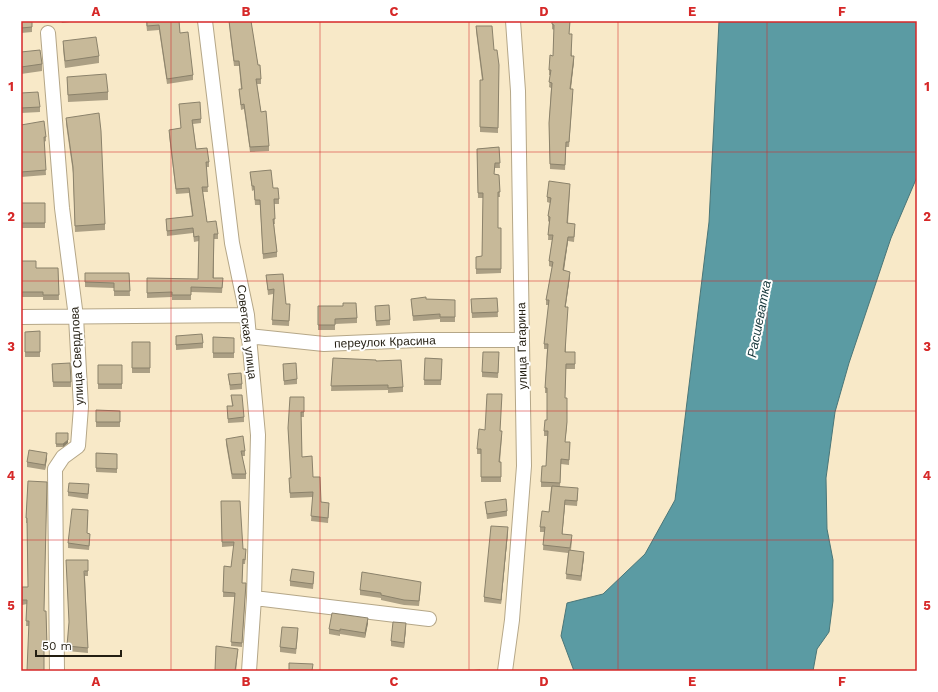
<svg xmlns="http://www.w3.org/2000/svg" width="938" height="692" font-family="'Work Sans',sans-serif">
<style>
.water{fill:#5b9ba3;stroke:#4a7678}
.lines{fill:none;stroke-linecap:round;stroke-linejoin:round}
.minor-casing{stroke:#b5a788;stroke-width:16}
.minor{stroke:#fff;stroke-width:14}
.wall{fill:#ab9f84}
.shaded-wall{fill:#8b826b}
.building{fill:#c7b999;stroke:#8b826b}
.grid{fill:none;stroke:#d62828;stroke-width:1;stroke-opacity:0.55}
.labels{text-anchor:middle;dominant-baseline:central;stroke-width:4;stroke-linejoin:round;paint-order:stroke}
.street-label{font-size:12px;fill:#231e12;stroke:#fff}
.water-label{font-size:13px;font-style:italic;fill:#17383c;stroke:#fff}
.neatline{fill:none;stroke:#d62828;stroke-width:1.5}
.grid-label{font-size:13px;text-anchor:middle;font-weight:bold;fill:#d62828}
</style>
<rect width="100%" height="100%" fill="#f8e9c8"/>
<path class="water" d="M719,21H917V177L891,238L849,363L835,412L826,478L827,529L833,560V601L829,632L817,649L813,671H574L561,636L567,603L603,594L645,554L675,500L709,222Z"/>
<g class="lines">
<defs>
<path id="minor" d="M205,21L232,243L247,315L258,435L254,598L249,671
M48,33L62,208L76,317L81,407L78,446L63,457L55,469L57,671
M21,317L247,315
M248,336L324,344L417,340H522
M254,598L429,619
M505,671L512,620L524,466L518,91L513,21"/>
</defs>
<use href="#minor" class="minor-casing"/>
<use href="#minor" class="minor"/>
</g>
<path class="wall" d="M21,21L32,27V32L21,33Z
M61,21H78L62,23Z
M146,21H179L180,33L193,75V80L167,84L159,30L147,31Z
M229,21H251L258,65L261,79V84H257L261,112L269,146V151L250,152L244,109L241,110L239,89H241L239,66H234L230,34Z
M552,21H570L569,34L572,56L574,61L571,89L573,94L569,147H566L565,170L550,169L549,123L551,88L549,87L550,75H549V70L553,56L554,30L552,29Z
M476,26L494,50L499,65L498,133L480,132V80H482L476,31Z
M63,41L99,56V63L65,68L63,49Z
M21,52L42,64V71L21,74Z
M67,77L108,92V100L68,102Z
M21,93L40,107V112L21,113Z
M179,104L201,119V123L193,124L196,149L209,162V167H206L208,192H203L207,222L218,234V239H214V278H223L222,293L191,292V300H172V297L147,298V278L198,279L199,241L194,242L193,233L167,236L166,219L192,216L189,193L176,194L169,135V130L181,128Z
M66,118L105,224V230L75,232L73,173L66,124Z
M21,125L46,137V141L44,142L46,175L21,177Z
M499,147L500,168H495L494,174L499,175L500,197H498V228H501V273L476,274V257L482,256L483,198H478L477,149Z
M250,172L273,188L279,199V204H274L275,224H274L277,252V257L263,259L260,205H255L254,190L252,191Z
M570,188L568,223L575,228L574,242L568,241L564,271L570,276L565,307L566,352L575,357V369H566L565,398H567V427L565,442H570L569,465L561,464L560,487L578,493L577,506L565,505L562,534L572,540L571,550L584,557L581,581L566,579L568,553L543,550L544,532H540V527L549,512L551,487H541V482L546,466L547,436H544V431L547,420V393H545V388L547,349H544V344L549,305H546V300L552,267L549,266V261L552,240H548L549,222L548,221V216L550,203L547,202V197Z
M21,203H45V228H21Z
M21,261L36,268H58L59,300H43V297H21Z
M85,273H129L130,296H114V288L85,287Z
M266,275L286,304H290L289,326L272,325L273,294L268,295Z
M497,298L498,317L472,318L471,299Z
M411,299L455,300V322H440V319L413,321Z
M318,306L357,318V323L335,324V330H318Z
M375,306L390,320V325L376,326Z
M40,331V357H25V332Z
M176,336L203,343V348L176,350Z
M213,337L234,338V358H213Z
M132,342H150V373H132Z
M499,357L498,378L482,377V372Z
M333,358L403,387V392L388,393V390L331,391Z
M425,358L442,359L441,385H424Z
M52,364L71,382V387H53Z
M283,364L297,379V384L284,385Z
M98,365H122V389H98Z
M228,374L242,384V389L230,390Z
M231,395L244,417V422L228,423L227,406H232Z
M304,397V417H301L302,457L313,477L321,502L329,507L328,523L311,521L313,497L290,498L289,478H291L288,428Z
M96,410L120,411V427H96Z
M500,431L502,436L500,462H501V482H481V454H477V449Z
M56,433H68V443L63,447H56Z
M226,439L245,451V456H242L246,474V479H232L226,444Z
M96,453L117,454V473L96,472Z
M47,458L45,470L27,467V462Z
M28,481L44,611H46L47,651H44L29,626H26L27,604L22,605V587H28L27,523H26Z
M89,489L88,499L68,496V492Z
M221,501L243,549L246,554L245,564H243L242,583H246L242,647L231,646L235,597H223L224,566L231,567L234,546L222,547Z
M485,502L507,511V516L487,519Z
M88,515L87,533L90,539L89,550L68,548V543Z
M508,532L501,604L484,602V597Z
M88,560V576H85L88,653L67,651L69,624Z
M314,577L313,589L290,586V581Z
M421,587L419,606L404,605L381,600V598L360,595V590Z
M368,623L365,638L340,634V636L329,634V629Z
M406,628L404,648L391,646V641Z
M298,633L296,654L280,652V647Z"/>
<path class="shaded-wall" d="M574,56V61L570,94V89Z
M568,237V241L563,275V270Z
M570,272V276L565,312V307Z
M68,440V443L63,447V444Z
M47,453V458L45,470V465Z
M565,500V505L562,539V534Z
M508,527V532L501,604V600Z
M584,552V557L581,581V576Z
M368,618V623L365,638V633Z
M406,623V628L404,648V643Z
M238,649L236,671H235Z"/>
<path class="building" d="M21,21H32V27L21,28Z
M147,21H179L180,33L188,32L193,75L167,79L159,25L147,26Z
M229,21H251L258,65H260L261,79H256L261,112L266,111L269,146L250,147L244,104L241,105L239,89H242L239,61H234Z
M552,21H570L569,34H572L571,56H574L570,89H573L569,142H566L565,165L550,164L549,123L552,83L549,82L551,70H549L550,55L553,56L554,25L552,24Z
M476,26H492L494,50H497L499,65L498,128L480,127V80H483Z
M96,37L99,56L65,61L63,41Z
M40,50L42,64L21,67V52Z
M106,74L108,92L68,95L67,77Z
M38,92L40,107L21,108V93Z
M200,102L201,119L192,120L196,149L207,148L209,162H206L208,187H202L207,222L216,221L218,234H214L213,278H223L222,288L191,287V295H172V292L147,293V278L198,279L199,236L194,237L193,228L167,231L166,219L193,216L189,188L176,189L169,130L181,128L179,104Z
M99,113L101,131L105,224L75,226L73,167L66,118Z
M44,121L46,137H44L46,170L21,172V125Z
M499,147L500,163H495L494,174L499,175L500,192H498V228H501V269H476V257L482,256L483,193H478L477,149Z
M271,170L273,188H278L279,199H274L275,219H273L277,252L263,254L260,200H255L254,186H252L250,172Z
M549,181L570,184L567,223L575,224L574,237H568L563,270L570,272L565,307H568L565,352H575V364H566L565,398H567V422L565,442H570L569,460L561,459L560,483L541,482L542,466H546L548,431H544L545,420H547V388H545L548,344H544L549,300H546L553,262L549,261L553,235H548L550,217L548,216L551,198L547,197Z
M21,203H45V223H21Z
M21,261H36V268H58L59,295H43V292H21Z
M85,273H129L130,291H114V283L85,282Z
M283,274L286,304H290L289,321L272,320L274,289L268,290L266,275Z
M426,297V299L455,300V317H440V314L413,316L411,299Z
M497,298L498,312L472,313L471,299Z
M343,303H356L357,318L335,319V325H318V306H343Z
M389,305L390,320L376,321L375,306Z
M40,331V352H25V332Z
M202,334L203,343L176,345V336Z
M213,337L234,338V353H213Z
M132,342H150V368H132Z
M483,352H499L498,373L482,372Z
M333,358L376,360V361L401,360L403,387L388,388V385L331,386Z
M425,358L442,359L441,380H424Z
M70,363L71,382H53L52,364Z
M296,363L297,379L284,381L283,364Z
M98,365H122V384H98Z
M241,373L242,384L230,385L228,374Z
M487,394H502L500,431H502L499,462H501V477H481V449H477L479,429L485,430Z
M231,395H242L244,417L228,419L227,406H233Z
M290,397H304V412H301L302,457L312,456L313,477H320L321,502L329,503L328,518L311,516L313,492L290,493L289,478H291L288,428Z
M96,410L120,411V422H96Z
M56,433H68V440L63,444H56Z
M243,436L245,451H241L246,474H232L226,439Z
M29,450L47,453L45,465L27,462Z
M96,453L117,454V469L96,468Z
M28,481L47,482L44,611H46L47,646H44V671H27L29,621H26L27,600H22V587H28L27,518H26Z
M69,483L89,484L88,494L68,492Z
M552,486L578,488L577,501L565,500L562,534L572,535L570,548L543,545L545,527H540L542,511L549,512Z
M506,499L507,511L487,514L485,502Z
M221,501H240L243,549H246L245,560L243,559L242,583H246L242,643L231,642L235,593L223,592L224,566L231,567L234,542H222Z
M72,509L88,510L87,533L90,534L89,546L68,543Z
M491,526L508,527L501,600L484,597Z
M569,550L584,552L581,576L566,574Z
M66,560H88V571H84L88,648L67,646L69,622Z
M292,569L314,572L313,584L290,581Z
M362,572L421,582L419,601L404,600L381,595V593L360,590Z
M332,613L368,618L365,633L340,629V631L329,629Z
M393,622L406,623L404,643L391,641Z
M282,627L298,628L296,649L280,647Z
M216,646L238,649L235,671H215Z
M289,663L313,664L312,671H289Z
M480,670V671H467Z"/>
<path class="grid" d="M171,21V671M320,21V671M469,21V671M618,21V671M767,21V671M21,152H917M21,281H917M21,411H917M21,540H917"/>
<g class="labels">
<g class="street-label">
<text transform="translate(247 332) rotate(83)">Советская улица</text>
<text transform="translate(385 342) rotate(-2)">переулок Красина</text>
<text transform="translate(522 346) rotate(-91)">улица Гагарина</text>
<text transform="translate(77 356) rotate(-93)">улица Свердлова</text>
</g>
<g class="water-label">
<text transform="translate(759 319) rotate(-79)">Расшеватка</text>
</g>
</g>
<rect width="938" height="692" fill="none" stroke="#ffffff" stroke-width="44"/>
<path d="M36 650v6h85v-6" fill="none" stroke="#231e12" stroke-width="2"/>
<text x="42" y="650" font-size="12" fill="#231e12" stroke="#ffffff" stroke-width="3" paint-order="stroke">50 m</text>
<rect x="22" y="22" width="894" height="648" class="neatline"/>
<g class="grid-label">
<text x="96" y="16">A</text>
<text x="246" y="16">B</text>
<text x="394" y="16">C</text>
<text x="544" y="16">D</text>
<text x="692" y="16">E</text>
<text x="842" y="16">F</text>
<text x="11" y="91">1</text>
<text x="927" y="91">1</text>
<text x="11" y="221">2</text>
<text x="927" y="221">2</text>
<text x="11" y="351">3</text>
<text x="927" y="351">3</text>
<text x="11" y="480">4</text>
<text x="927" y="480">4</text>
<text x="11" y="610">5</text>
<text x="927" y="610">5</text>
<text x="96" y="686">A</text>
<text x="246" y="686">B</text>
<text x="394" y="686">C</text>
<text x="544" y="686">D</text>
<text x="692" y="686">E</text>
<text x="842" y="686">F</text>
</g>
</svg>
